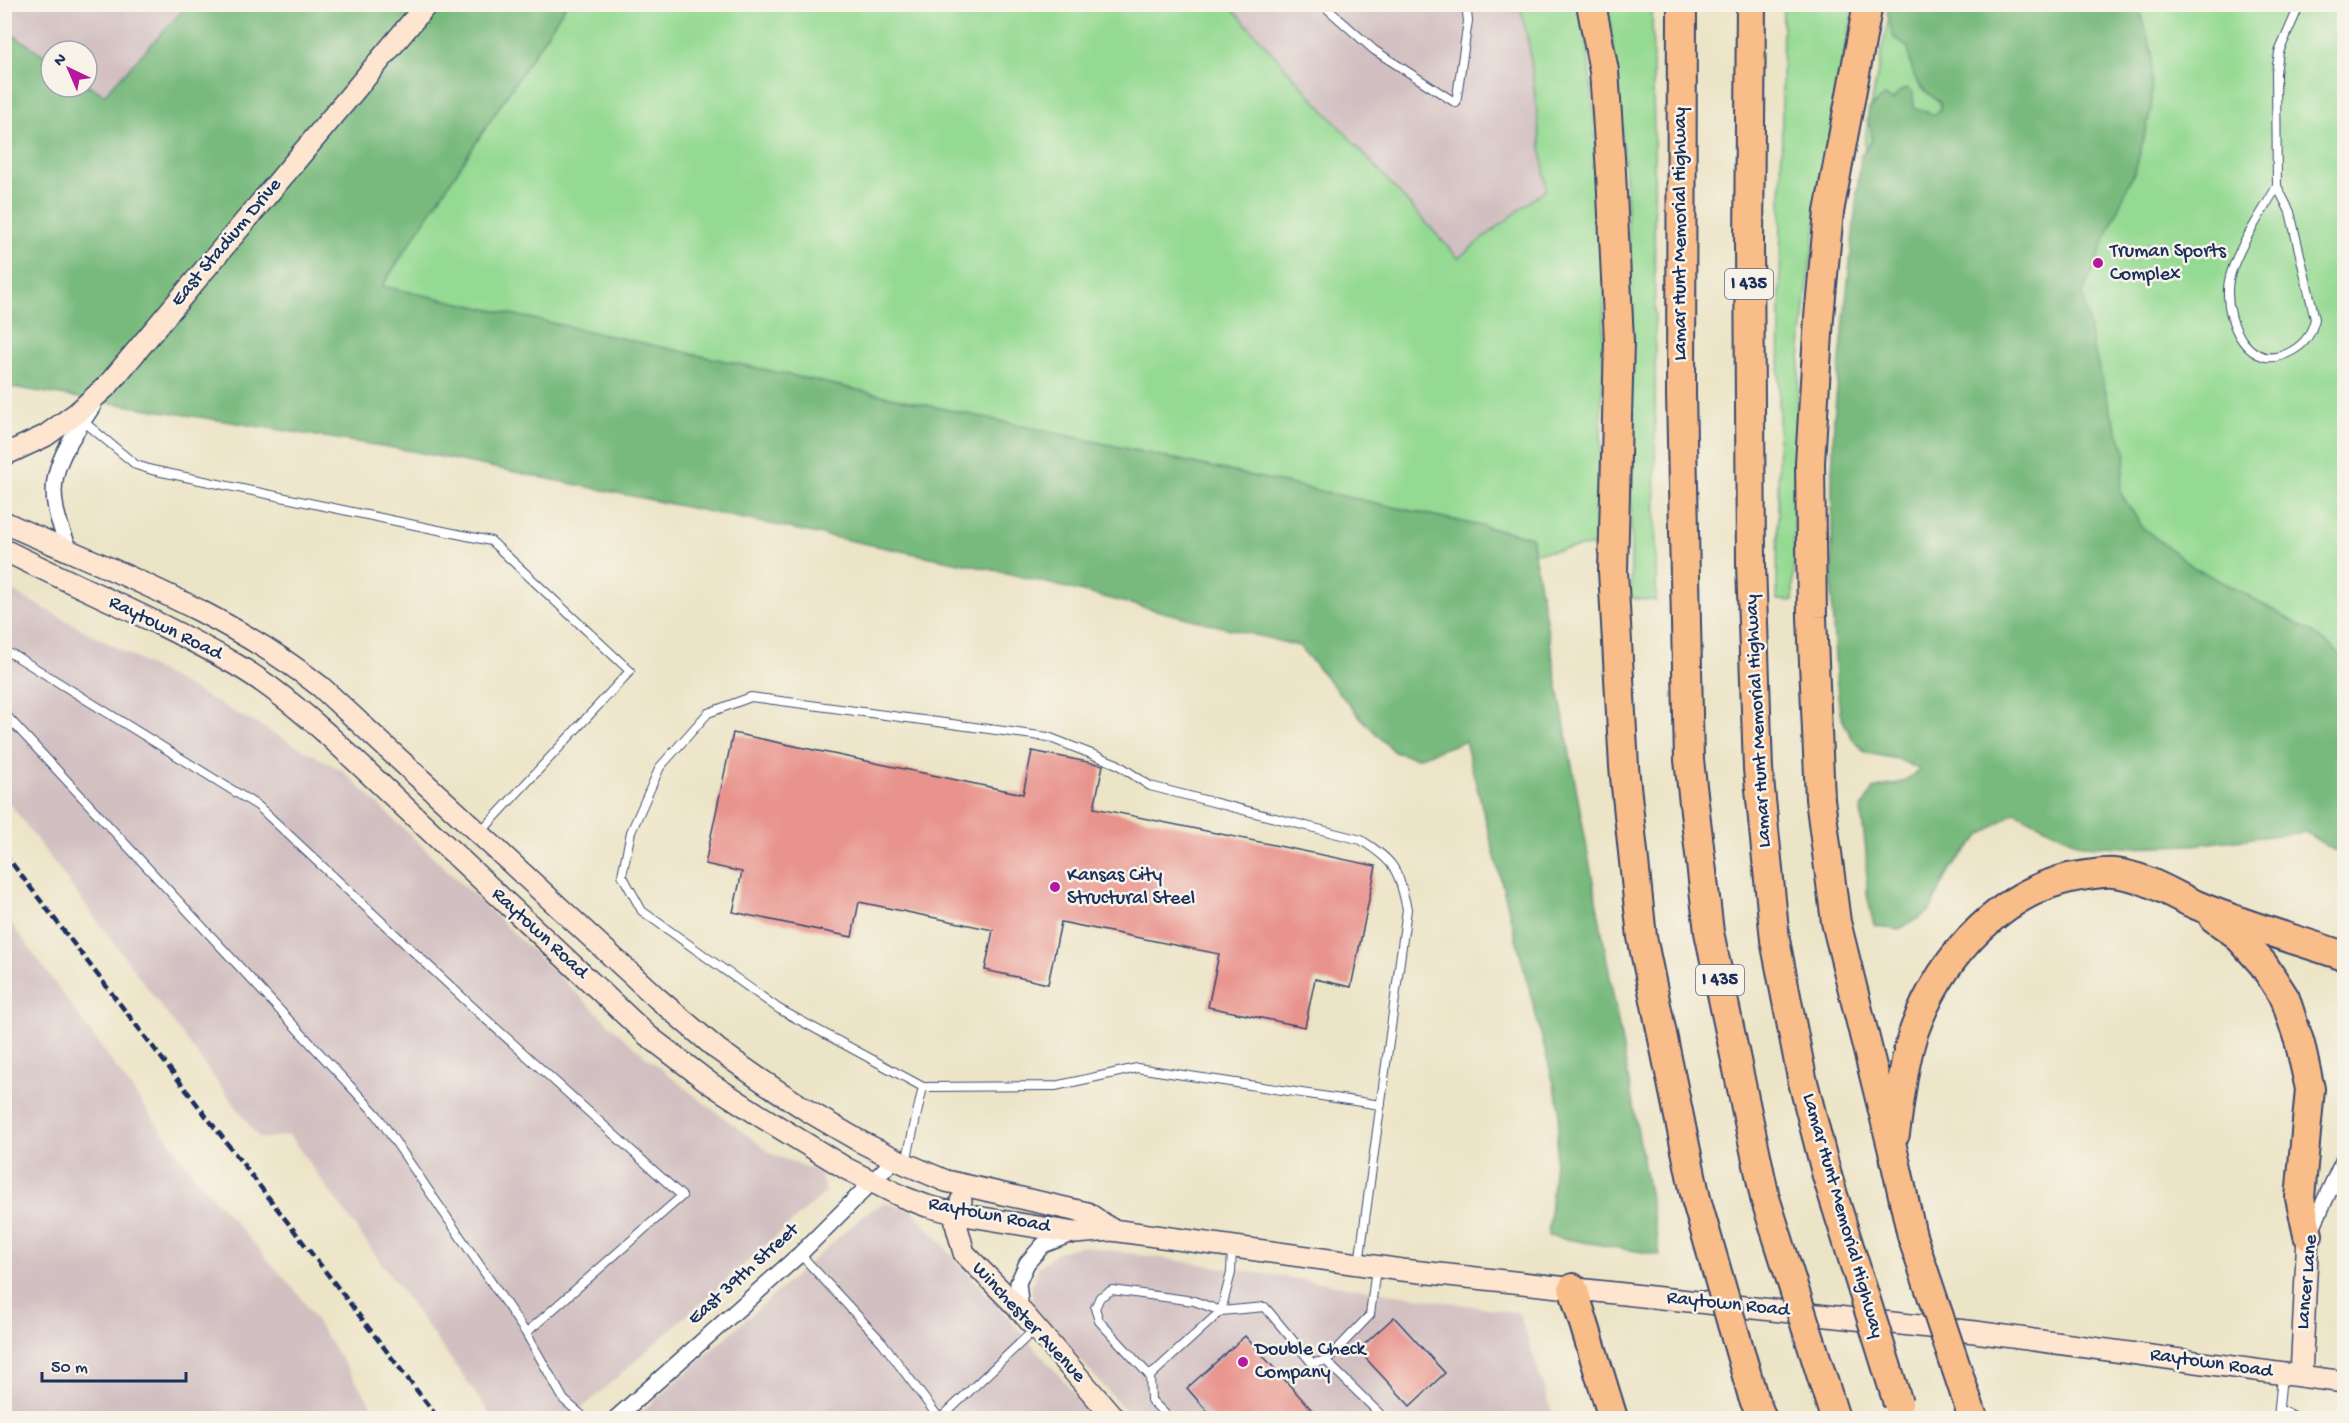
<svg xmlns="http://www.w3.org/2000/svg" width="2349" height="1423" font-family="'Gochi Hand',sans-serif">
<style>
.industrial{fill:#d2bfc1}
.green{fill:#95da93;stroke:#588478;stroke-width:1.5}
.forest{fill:#78ba7d;stroke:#4a746e;stroke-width:1.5}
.building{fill:#e8938c}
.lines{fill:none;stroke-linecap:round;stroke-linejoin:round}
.lane-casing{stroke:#3a4a6e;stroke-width:10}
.street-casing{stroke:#3a4a6e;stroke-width:18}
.secondary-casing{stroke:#3a4a6e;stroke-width:24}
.highway-casing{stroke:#3a4a6e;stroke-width:32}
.lane{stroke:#fff;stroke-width:8}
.street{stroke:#fff;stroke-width:15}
.secondary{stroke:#fde5d0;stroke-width:21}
.highway{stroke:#f9bd89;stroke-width:28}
.rail{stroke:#1b2f5e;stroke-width:4.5;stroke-dasharray:9 4.5;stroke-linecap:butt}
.highway-bridge-casing{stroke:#3a4a6e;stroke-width:32;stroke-linecap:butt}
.highway-bridge{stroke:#f9bd89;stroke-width:28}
.poi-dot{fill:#b5179e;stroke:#f7f3e8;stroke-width:2}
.labels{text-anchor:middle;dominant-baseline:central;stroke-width:5;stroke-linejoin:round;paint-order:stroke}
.shield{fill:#f7f3e8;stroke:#5d6a87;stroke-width:1.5}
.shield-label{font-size:18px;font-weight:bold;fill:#1b2f5e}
.street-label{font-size:20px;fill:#1b2f5e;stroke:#f7f3e8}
.poi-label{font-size:20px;fill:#1b2f5e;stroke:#f7f3e8;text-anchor:start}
</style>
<rect width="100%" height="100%" fill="#f7f3e8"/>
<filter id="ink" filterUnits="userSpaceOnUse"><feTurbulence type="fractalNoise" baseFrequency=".0167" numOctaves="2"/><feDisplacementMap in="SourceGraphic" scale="12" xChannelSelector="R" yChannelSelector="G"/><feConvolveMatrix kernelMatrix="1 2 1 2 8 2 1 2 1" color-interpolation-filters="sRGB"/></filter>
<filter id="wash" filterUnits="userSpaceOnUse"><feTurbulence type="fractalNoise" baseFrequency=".008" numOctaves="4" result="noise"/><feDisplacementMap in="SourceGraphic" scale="24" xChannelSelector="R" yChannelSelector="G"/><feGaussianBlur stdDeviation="1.35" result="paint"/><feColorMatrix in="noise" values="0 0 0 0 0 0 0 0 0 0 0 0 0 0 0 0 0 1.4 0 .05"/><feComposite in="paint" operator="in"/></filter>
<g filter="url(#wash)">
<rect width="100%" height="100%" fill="#ece4c6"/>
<path class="industrial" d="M4,5H188L104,95L87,84V51H51V60L5,29Z
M1229,5H1520L1529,45L1546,190L1458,258Z
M4,592H14L343,771L627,1041L695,1096L774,1155L820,1172L826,1192L571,1418H493L289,1135L260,1139L5,797Z
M4,913L196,1178L299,1295L380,1418H5Z
M884,1203L912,1210L1097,1418H635L866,1213Z
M1083,1246L1519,1313L1554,1418H1132L1034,1308L1031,1288L1039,1266L1058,1252Z"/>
<path class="green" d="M566,5H1229L1458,258L1546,189L1529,45L1520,5H1581L1587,39L1602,207L1605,279L1598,545L1534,553L1531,537L382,286Z
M1607,5H1652L1654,145L1656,601L1631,598C1631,400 1637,200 1607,5Z
M1783,5H1854C1833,115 1813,225 1802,337C1794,424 1795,513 1793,601L1777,600Z
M1891,5H2344V774L1838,394L1866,132Z"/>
<path class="forest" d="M188,5H566L382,286L1531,537L1660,1255L1548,1236L1560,1108L1465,741L1417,758L1394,752L1360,717L1299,646L999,571L412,451L5,386L4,29L51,60V87H87V84L104,95Z
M1889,5L2136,4L2139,8L2152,53L2151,110L2136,168L2111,225L2083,294L2093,347L2112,415L2126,453L2120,492L2143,528L2195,568L2247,595L2313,633L2344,657V857L2305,832L2192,845L2125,847L2081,845L2015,812L1980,836L1950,869L1929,912L1898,930L1874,925L1867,895L1866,851L1861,810L1873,789L1902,782L1920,770L1898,759L1866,753L1851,737L1840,713L1836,674L1832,610V481L1834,418L1861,155L1872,140L1871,128L1867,121L1869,109L1884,96L1893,100L1899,92L1906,88L1913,93L1914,107L1935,115L1941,109L1940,102C1915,86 1912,77 1908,48L1894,38L1887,14Z"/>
<g id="blocks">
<path class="building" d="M733,733L1023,794L1032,751L1103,765L1094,808L1376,866L1351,987L1315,979L1305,1027L1208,1007L1219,954L1061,922L1048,984L985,970L993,930L859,902L852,937L733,912L742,872L705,864Z
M1394,1317L1445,1373L1410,1406L1358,1350Z
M1245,1336L1320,1419H1214L1187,1388Z"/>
</g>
</g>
<g filter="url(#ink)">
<use href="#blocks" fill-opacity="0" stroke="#3a4a6e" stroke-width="1.5"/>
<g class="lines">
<defs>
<path id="lane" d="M1322,4L1374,50L1456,103L1468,21L1466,4
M2277,186C2263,212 2228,261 2228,290C2227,325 2250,375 2292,351C2306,343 2311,334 2315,319L2290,212L2277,186L2276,73L2279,52L2300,4
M83,421L136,465L152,470L491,541L630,671L481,832
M4,652L14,655L258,806L478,1012L682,1196L526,1333
M4,713L377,1115L526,1333L564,1400L585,1418
M923,1087L779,1009L642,911L622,875L631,832L660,767L708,713L751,697L1048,737L1117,764L1150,786L1361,840C1396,862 1398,870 1407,909L1359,1264
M906,1162L923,1087L1055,1086L1137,1068L1381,1105
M800,1254L882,1342L939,1418
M1326,1361L1384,1418
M1150,1376L1099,1321L1095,1308L1100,1297L1112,1290L1194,1301L1221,1311L1265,1307L1312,1363L1326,1361L1370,1315L1376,1268
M2279,1409L2298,1418
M941,1418L1035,1329
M1169,1418L1151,1400L1150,1376L1221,1311L1231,1273L1232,1248
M2278,1418L2282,1375"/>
<path id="street" d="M71,552C40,485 54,464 93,406
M2310,1232L2344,1159
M1021,1311L1018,1283L1027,1263L1043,1245L1074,1233
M616,1418L800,1254L896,1158"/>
<path id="secondary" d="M4,455L45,436L77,413L108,385L427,4
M4,522C26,533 49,542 72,552C158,589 246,628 321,687L657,998L717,1049L758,1078L808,1111L861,1142L906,1164L946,1181L1087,1213L1112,1230
M4,550C80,588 160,621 233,663C267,682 298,708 327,734L647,1035L711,1084L762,1117L847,1169L903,1197L927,1206L958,1214L1075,1233L1112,1230L1402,1270L1975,1332L2344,1382
M961,1201L956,1224L964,1253L1021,1311L1114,1418
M2301,1376L2308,1235"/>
<path id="highway" d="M1591,4L1604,71L1611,172L1619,341L1613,571L1624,767L1642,937L1696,1199
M1682,4L1681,394L1689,760L1709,932L1765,1198
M1751,4L1749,243L1751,564L1758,769L1775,940L1802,1078L1827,1176
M1868,4L1829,212L1819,317L1810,463L1812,617L1820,799L1836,922L1893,1151L1912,1236
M2214,918L2236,934L2263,964L2285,998L2300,1044L2310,1089L2300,1198L2308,1235
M1895,1134C1900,1100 1903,1064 1914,1031C1941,956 2005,885 2087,875C2096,874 2106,872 2114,873C2144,876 2168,892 2194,904C2243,925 2295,939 2344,956
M1573,1288L1613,1418
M1753,1397L1762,1418"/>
</defs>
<use href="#lane" class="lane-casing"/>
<use href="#street" class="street-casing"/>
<use href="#secondary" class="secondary-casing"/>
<use href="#highway" class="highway-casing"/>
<use href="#lane" class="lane"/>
<use href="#street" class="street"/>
<use href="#secondary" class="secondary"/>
<use href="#highway" class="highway"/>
<path class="rail" d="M4,853L438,1418"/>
<defs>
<path id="highway-bridge" d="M1827,1176L1898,1403
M1765,1198L1835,1418
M1696,1199L1753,1397
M1912,1236L1973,1418"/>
</defs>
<use href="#highway-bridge" class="highway-bridge-casing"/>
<use href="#highway-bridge" class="highway-bridge"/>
</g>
</g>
<g class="poi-dot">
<circle cx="2098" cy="263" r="6"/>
<circle cx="1055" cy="887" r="6"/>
<circle cx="1243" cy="1362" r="6"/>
</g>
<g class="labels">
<g class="shield">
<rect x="1725" y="269" width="48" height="30" rx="4.5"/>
<rect x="1696" y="965" width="48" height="30" rx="4.5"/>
</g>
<g class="shield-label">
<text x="1749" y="284">I 435</text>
<text x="1720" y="980">I 435</text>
</g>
<g class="street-label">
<text transform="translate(1681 234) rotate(-90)">Lamar Hunt Memorial Highway</text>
<text transform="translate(227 243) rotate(-50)">East Stadium Drive</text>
<text transform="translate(165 629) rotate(26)">Raytown Road</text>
<text transform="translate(1759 721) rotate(-93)">Lamar Hunt Memorial Highway</text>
<text transform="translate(539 934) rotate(43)">Raytown Road</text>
<text transform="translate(989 1216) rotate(11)">Raytown Road</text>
<text transform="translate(1842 1216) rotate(74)">Lamar Hunt Memorial Highway</text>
<text transform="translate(744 1275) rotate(-42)">East 39th Street</text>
<text transform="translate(2308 1282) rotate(-85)">Lancer Lane</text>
<text transform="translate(1728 1305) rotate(6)">Raytown Road</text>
<text transform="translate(1028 1323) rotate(47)">Winchester Avenue</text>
<text transform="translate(2211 1364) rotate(8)">Raytown Road</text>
</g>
<g class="poi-label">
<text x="2110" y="252">Truman Sports<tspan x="2110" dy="23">Complex</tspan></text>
<text x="1067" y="876">Kansas City<tspan x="1067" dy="23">Structural Steel</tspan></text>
<text x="1255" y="1350">Double Check<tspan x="1255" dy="23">Company</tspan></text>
</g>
</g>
<rect width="2349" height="1423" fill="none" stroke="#f7f3e8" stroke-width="24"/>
<g transform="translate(69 69) rotate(316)"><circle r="28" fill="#f7f3e8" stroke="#9fa5b1" stroke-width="1.5"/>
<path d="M0-4.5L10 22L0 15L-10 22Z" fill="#b5179e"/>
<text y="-9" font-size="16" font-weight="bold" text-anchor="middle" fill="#1b2f5e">N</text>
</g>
<path d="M42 1372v9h144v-9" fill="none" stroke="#1b2f5e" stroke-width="3"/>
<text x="51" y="1372" font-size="18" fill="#1b2f5e" stroke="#f7f3e8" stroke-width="4.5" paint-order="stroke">50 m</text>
</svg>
